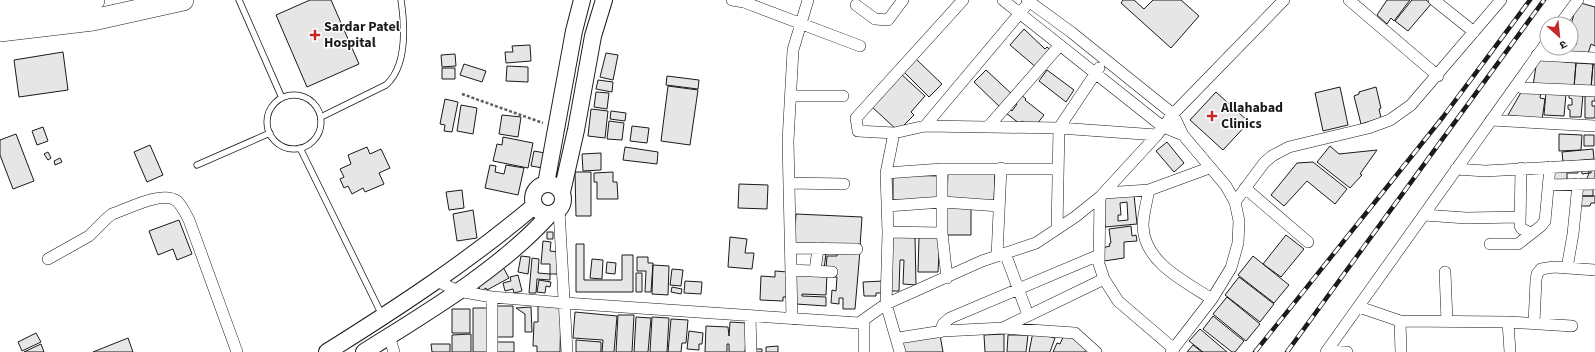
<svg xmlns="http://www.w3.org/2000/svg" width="1595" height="352" font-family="'Source Sans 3','Noto Sans Devanagari',sans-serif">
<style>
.building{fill:#e6e6e6;stroke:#1a1a1a;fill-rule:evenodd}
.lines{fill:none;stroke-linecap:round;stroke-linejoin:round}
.lane-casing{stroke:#1a1a1a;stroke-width:7}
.street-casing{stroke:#1a1a1a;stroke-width:12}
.secondary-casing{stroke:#1a1a1a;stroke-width:18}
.highway-casing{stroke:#1a1a1a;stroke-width:22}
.path{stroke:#5f5f5f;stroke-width:2.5;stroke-dasharray:3 2;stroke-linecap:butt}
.lane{stroke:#fff;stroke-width:5.5}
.street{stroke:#fff;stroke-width:11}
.secondary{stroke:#fff;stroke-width:16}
.highway{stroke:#fff;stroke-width:21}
.rail-casing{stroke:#1a1a1a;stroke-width:4.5}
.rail{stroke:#fff;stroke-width:3;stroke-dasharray:9;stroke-linecap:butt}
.poi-dot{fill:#c62828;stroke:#fff;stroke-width:1.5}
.labels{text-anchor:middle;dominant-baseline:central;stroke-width:3;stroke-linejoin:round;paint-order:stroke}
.poi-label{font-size:14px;font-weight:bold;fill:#1a1a1a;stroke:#fff;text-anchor:start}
</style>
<rect width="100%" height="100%" fill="#fff"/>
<path class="building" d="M310,0H331L359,64L307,87L276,15Z
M1123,0H1134L1144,9L1153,0H1181L1199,16L1171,48L1121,3Z
M1387,0H1410L1394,21L1391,18L1387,24L1377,15Z
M1412,0H1426L1431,4L1408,31L1395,21Z
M1577,2L1595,7V46L1591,44L1587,57L1568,52L1571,44L1576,45L1577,40L1571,39L1573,30L1571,29V25Z
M1024,29L1045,49L1047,47L1052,51L1037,68L1010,45Z
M530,45L531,61L506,63L505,52H513L512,46Z
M63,52L68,90L19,97L14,60Z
M606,53L618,55L613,80L600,77Z
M455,54L456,66L442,67L441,55Z
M916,59L942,84L929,97L903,71Z
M1537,59L1576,63L1574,87L1533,86Z
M1576,63L1593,64L1591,88L1574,87Z
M464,64L486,71L482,82L460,75Z
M1593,64H1595V88H1591Z
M507,66L528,67V82L506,81Z
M442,68H455V79H442Z
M986,70L1014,96L1002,109L974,82Z
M1047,70L1074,90L1066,102L1039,81Z
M901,74L925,96L911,112L914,115L898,131L871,106Z
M667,76L699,80L698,89L666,85Z
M598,80L613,82L612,92L596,89Z
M668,86L698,90L690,145L661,141Z
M1340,87L1348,125L1323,131L1315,93Z
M1376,87L1381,108L1379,109L1381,118L1361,124L1354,96L1359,94V92Z
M1523,89L1541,92L1540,98L1545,99L1542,120L1508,115Z
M596,92L609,93L607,109L594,107Z
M1216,92L1249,122L1223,150L1190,120Z
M1546,92L1566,94L1564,116L1544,115Z
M1569,93L1583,94L1581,117H1570V110L1568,109V105H1572V99L1569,98Z
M1020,94L1026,99L1025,100L1044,115L1033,129L1022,121L1020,124L1006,113L1009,108L1012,111L1017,104L1014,101Z
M1585,94H1595V101H1592V106H1595V118H1585Z
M445,99L458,102L452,132L444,131L445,125L440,124Z
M461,105L477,108L473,134L457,131Z
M591,109L608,111L605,138L588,136Z
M611,111L626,113L625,121L610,119Z
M502,115L521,117L518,137L499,134Z
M609,121L624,123L622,140L607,139Z
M632,126L649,128L647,143L630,141Z
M43,127L48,141L37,145L32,131Z
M16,134L34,181L13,189L0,155V140Z
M1559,134L1582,135L1581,150L1559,151Z
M1584,135H1594V146H1584Z
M503,137L533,143L528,168L493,161L497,144L502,145Z
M1167,142L1184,163L1174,172L1156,151Z
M150,145L163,175L147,182L134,152Z
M1330,146L1339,154L1377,150L1360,174L1362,175L1350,188L1317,162Z
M367,147L370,154L381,149L390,168L379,173L384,184L365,192L363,188L352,194L348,186L344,188L340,179L344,177L340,169L351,164L348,155Z
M625,147L658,152L657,164L623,160Z
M1593,149L1594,159L1563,162L1562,152Z
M534,151L545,153L543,168L531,166Z
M48,152L51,158L48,160L44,154Z
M601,153V170L583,171L582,154Z
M60,158L62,162L55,165L54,161Z
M1313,162L1347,189L1335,204L1307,181L1284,206L1271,195L1297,163Z
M490,165L496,166L495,172L504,174L506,165L524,168L518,195L485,188Z
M1588,165L1589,173L1582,174L1581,166Z
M1552,167H1578V173H1567V180H1554Z
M1591,167H1595V180L1586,181L1589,173H1591Z
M575,172H591V216H576Z
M613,172V182H617L618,199H597V182H594V173Z
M948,172L995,173L994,201L947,200Z
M893,175L939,176V201L893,200Z
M739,184L768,185L767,209L738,208Z
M1580,185H1593V196H1579Z
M462,190L464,208L449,210L446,192Z
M1134,195L1137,224L1105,227L1102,198ZM1127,202L1128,220L1118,221V215H1121L1120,203Z
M1579,196H1595V203H1591L1590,206H1579Z
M944,206H971V235H944Z
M473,210L477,238L457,241L453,214Z
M796,214L862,217L860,247L794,244Z
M179,220L192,254L177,260L173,249L158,255L149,231Z
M1131,226L1132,236L1136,235L1137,241L1124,242V258L1104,261L1102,248L1110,246L1109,244L1111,243L1109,229Z
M547,232H553V239H547Z
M1286,235L1304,249L1281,277L1263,264Z
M891,236L915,237L916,285L903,284L904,260H900L899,291H889Z
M730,237L747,239L745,253H754L752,269L728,267Z
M919,237L940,238L938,272H918Z
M543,241L551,242L550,251L559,252L558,274H550V264H541Z
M576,244H584V280H622V255H633V292H576Z
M838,250L860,251L855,309H843V298H839V304L831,303L832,290L836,291L837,277H835L836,269H826L827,256H837Z
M821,253L826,254L824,269H819Z
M521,256L530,257L528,274L518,272Z
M1253,256L1289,285L1274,303L1238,275Z
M637,257H648V263H653L651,292H645L646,271H637Z
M532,258L539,259L538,273L550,274V280L537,279L536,293H529Z
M592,259L603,260L602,279L590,278Z
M607,262L616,263L615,274L606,273Z
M653,265L669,266L668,295L652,294Z
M503,267L509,278L487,290L486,288L481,291L476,283Z
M672,269L683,270L681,286L670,285Z
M775,271L788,272L787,297H783V301L760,300L761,276L775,277Z
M796,272L827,274L826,295L802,294V296L826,297V306L796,304Z
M636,273H642V292H636Z
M518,275L522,291L514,293L513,289L505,291L503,283L511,281L510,277Z
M1239,277L1274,304L1260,322L1225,295Z
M539,280L551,282L550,287L546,286L545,293L537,292Z
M685,281L702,282L701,294L684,293Z
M883,281V293H876V296H864L863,282Z
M672,287L682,289L681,294L671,292Z
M1227,297L1260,324L1246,341L1213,314Z
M494,306H513V337H494Z
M538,306H561L560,352H537V346H533L534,322H538Z
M531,307L532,332H525V314L516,308Z
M473,308H491V352H473Z
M452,309H470V333H452Z
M575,312L617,316L614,352H602L603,340L573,338Z
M618,315H634L632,352H616Z
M1213,316L1244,341L1235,352H1232L1203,329Z
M636,317L651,318L648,352H634Z
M652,317L669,318L667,352H650Z
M671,319L688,320L686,343H682L681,352H668Z
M730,322L747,323L745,352H729V344H727V352H705L706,326L728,327L729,336Z
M1200,329L1227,352H1203L1189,341Z
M689,331L703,333L702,344H699V350L687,349Z
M1033,332L1055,338L1050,352H1029Z
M36,333L41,342L22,351L18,342Z
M471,334V352H452V335Z
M1004,334V352H985L984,335Z
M940,335L943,352H905L901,340Z
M1008,335H1028L1026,352H1007Z
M1064,335H1069L1087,348L1085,352H1053L1057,343L1060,344Z
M128,338L133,352H93Z
M576,340L601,342V352H576Z
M497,342H514V352H496Z
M41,344L44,352H24Z
M431,344H450V352H432Z
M1193,345L1202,352H1187Z
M778,346V352H766V347Z
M756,349H762V352H756Z"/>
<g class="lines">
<defs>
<path id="lane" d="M239,0L282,98
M267 122a27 27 0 1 1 54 0a27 27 0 1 1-54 0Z
M321,117L386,85C407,66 405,27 401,0
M300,148L382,315
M197,165L270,133"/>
<path id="street" d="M732,0L744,2L860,46
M1003,0L1163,127L1183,135
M1027,0L1071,32L1173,114L1183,135L1226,186L1235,202L1239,221L1238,243L1231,268L1212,299L1171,352
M1349,0L1438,76
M1434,0L1474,32
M856,5L875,19L888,20L903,0
M1560,24L1578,0
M1537,55L1595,58
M1522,88L1595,91
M791,96H843
M1491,120L1595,126
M925,126L1025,7
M988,127L1060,45
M894,133L858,131L856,118L963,0
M1209,168L1149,190C1147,201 1143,214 1143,226C1144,263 1186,282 1212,299
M1521,168L1520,226L1522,229L1531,233
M942,169V233L947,278
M1456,169L1485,171L1595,165
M886,173L942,169H1058
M789,183L844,184
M1548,185L1595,184
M1245,188L1308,242
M1104,193L1149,190
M1100,197L1099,264L1104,279L1118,301L1174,349
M1235,202L1264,163L1272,156L1289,147L1368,128L1390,120L1411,105L1501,0
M887,206L943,202L999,206
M559,210L567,352
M1424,215L1466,218L1520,217
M1057,229L1059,128L1099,68
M888,232L942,233
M1490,244H1518L1541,226L1545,221L1550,167
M791,248L857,249
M1005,253L1028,315
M997,256L1001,168
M48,259L89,236L106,219L112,214C128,209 162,190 177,201C182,206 186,214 189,220L237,352
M1567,268L1573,234L1578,184
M791,270L832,272
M815,271L818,248
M1445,272L1447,321
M437,281L458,291L492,297L565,303L859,323L886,304L982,261L1036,243L1075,217L1100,197L1157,135L1173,114L1284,0
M492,297V352
M1359,307L1400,321L1508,322L1510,352
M750,316L751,352
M792,319L788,141L793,50L808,0
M864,320V352
M1400,321L1401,352
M1508,322L1572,326
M1534,323L1536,280L1537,274L1541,269L1554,267L1595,270
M1003,328L1104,279
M940,332L943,324L950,318L1099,255
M389,336L394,352
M898,338L943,331L1003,328L1075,333L1096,352
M1327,351L1347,352
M900,352L886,304L888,232L886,173L894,133L925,126L1059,128L1157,135
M1326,352L1547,42"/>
<path id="secondary" d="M533 199a15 15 0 1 1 30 0a15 15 0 1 1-30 0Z
M546,184L574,31L582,0
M562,192L576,130L593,36L604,0
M327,352C399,307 469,261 534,206
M364,352C426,313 501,269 550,214"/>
<path id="highway" d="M0,10L49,6L94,0
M0,31L93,20L183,0"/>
</defs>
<use href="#lane" class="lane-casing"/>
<use href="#street" class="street-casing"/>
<use href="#secondary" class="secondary-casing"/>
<use href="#highway" class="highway-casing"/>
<path class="path" d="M462,94L543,123"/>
<use href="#lane" class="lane"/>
<use href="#street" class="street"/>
<use href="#secondary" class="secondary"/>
<use href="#highway" class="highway"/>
<defs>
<path id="rail" d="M1255,352L1443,117L1530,0
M1287,352L1544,0"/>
</defs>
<use href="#rail" class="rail-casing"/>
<use href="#rail" class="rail"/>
</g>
<g class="poi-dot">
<path d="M313 29h4v4h4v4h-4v4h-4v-4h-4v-4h4z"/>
<path d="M1210 110h4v4h4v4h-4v4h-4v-4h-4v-4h4z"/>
</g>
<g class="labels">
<g class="poi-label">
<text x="324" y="27">Sardar Patel<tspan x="324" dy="16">Hospital</tspan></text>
<text x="1221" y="108">Allahabad<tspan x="1221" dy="16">Clinics</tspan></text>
</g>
</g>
<g transform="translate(1559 36) rotate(153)"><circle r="19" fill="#ffffff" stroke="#a3a3a3"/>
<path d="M0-3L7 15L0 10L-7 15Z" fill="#c62828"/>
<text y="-6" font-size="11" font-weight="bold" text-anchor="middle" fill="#1a1a1a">उ</text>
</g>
</svg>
